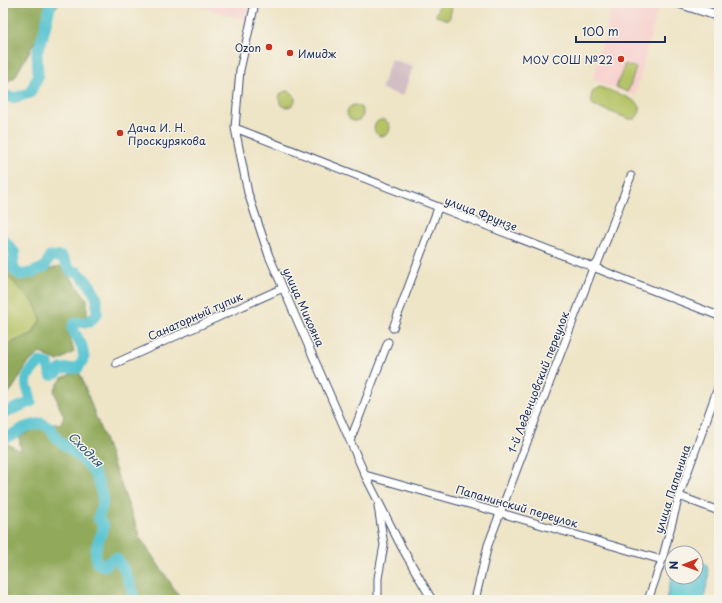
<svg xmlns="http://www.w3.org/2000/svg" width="722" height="603" font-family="'Playpen Sans',sans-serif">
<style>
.built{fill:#f7d0ce}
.industrial{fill:#d2bec4}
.green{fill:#b5c365;stroke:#687962}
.forest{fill:#90a95a;stroke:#566c5c}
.water{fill:#59c4d2;stroke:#3a7a98}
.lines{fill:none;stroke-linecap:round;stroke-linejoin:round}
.river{stroke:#59c4d2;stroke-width:11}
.street-casing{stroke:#3b4a6e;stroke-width:9}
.secondary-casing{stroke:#3b4a6e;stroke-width:11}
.street{stroke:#fff;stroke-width:7}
.secondary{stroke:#fff;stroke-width:9}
.poi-dot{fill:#c8321e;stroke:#f7f3e8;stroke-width:1.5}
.labels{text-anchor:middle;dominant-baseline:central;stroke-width:3;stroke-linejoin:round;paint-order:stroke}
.poi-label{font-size:11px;fill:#1b2f5e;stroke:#f7f3e8;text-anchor:end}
.street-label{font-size:11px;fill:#1b2f5e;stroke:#f7f3e8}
.water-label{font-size:12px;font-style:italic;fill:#2a547b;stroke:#f7f3e8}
</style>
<rect width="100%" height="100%" fill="#f7f3e8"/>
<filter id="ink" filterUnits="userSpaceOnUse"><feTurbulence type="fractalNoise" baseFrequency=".025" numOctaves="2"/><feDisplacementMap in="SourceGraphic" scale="8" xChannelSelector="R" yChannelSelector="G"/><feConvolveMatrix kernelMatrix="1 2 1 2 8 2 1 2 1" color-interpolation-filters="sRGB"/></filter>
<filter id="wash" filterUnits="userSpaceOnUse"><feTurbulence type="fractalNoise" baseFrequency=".012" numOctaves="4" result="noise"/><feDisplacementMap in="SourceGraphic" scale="16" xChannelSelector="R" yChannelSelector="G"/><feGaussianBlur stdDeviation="0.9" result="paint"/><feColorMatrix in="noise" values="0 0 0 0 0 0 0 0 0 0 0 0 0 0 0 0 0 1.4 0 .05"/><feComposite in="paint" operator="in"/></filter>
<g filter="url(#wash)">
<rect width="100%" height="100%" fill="#eee4c6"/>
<path class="built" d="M187,3H251L247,20Z
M612,3H653L659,4L635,96L593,80Z"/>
<path class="industrial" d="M391,59L413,66L403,96L381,89Z"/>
<path class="green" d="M439,3H453L449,20L436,16Z
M625,64L636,68L628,92L616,87Z
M600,87C609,91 638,99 640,107C641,112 638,115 635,119H629L593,105C589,97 591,90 600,87Z
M279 99a8 8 0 1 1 16 0a8 8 0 1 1-16 0Z
M347 113a8 8 0 1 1 16 0a8 8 0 1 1-16 0Z
M374 128a8 8 0 1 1 16 0a8 8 0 1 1-16 0Z
M3,275L8,277L34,303L41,319L32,334L15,341L3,349Z"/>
<path class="forest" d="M3,3H59L49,17L15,77L3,84Z
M3,245C7,251 6,256 9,263C11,269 17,274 22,277L60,266L72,280L87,299V318L67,325L74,352L58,361L40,353L28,363L13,388L3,400V349L15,341L32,334L41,319L34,303L8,277L3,275Z
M79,371L141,539L182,600H3V442L21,451L19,437C32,430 46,421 60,425L64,416L59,406L54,390L62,378Z"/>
<path class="water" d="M696,559L707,565L709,577L703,600H666L672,574V577H696Z"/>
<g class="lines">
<path class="river" d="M3,95L13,98L30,93L38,76L37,53L43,36L51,3
M3,239L15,253L13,262L14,270L21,275L33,272L45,267L50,256L62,257L71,271L78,272L90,285L97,299V314L89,322L75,323L72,328L82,346L84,358L78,368L61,369L57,373L51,375L48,364L40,362C33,369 24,376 27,387C29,393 31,396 31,402L3,413
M3,437H8L25,427L41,423L51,429L57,439L77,455L91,468L98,481L103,499L102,507L98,518L104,527C99,542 93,547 97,563L105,566L111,560L116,558C124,566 133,589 134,600"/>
</g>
</g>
<g filter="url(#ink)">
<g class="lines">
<defs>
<path id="street" d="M255,3L240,70L235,128L248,193L269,256L365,475L401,546L432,600
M235,128L719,316
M393,328L438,208
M116,363L283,288
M350,441L388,342
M365,475L501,513L662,560
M679,496L719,511
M378,506L384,545L378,578V600
M475,600L488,545L593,268L598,262L631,176
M648,600L662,560L679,496L719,385"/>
<path id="secondary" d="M679,3L719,16"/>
</defs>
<use href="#street" class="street-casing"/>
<use href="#secondary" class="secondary-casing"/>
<use href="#street" class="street"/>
<use href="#secondary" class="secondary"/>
</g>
</g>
<g class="poi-dot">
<circle cx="269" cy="47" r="4"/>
<circle cx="290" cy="53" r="4"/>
<circle cx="621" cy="59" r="4"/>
<circle cx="120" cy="133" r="4"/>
</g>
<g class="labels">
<g class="poi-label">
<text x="261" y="47">Ozon</text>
<text x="298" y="53" text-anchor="start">Имидж</text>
<text x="613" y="59">МОУ СОШ №22</text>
<text x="128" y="127" text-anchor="start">Дача И. Н.<tspan x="128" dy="13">Проскурякова</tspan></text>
</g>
<g class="street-label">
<text transform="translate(481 213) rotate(21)">улица Фрунзе</text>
<text transform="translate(304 307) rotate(66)">улица Микояна</text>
<text transform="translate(195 316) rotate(-24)">Санаторный тупик</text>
<text transform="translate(538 382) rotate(-69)">1-й Леденцовский переулок</text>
<text transform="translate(672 489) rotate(-72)">улица Папанина</text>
<text transform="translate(517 506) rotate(16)">Папанинский переулок</text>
</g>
<g class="water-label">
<text transform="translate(86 449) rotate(45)">Сходня</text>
</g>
</g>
<rect width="722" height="603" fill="none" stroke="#f7f3e8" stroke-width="16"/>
<g transform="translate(684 565) rotate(269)"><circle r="19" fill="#f7f3e8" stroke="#9fa5b1"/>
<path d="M0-3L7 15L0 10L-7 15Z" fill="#c8321e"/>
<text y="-6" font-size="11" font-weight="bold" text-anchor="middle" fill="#1b2f5e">N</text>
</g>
<path d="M576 36v6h89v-6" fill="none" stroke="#1b2f5e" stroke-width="2"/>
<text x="582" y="36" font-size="12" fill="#1b2f5e" stroke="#f7f3e8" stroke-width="3" paint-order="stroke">100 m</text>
</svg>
